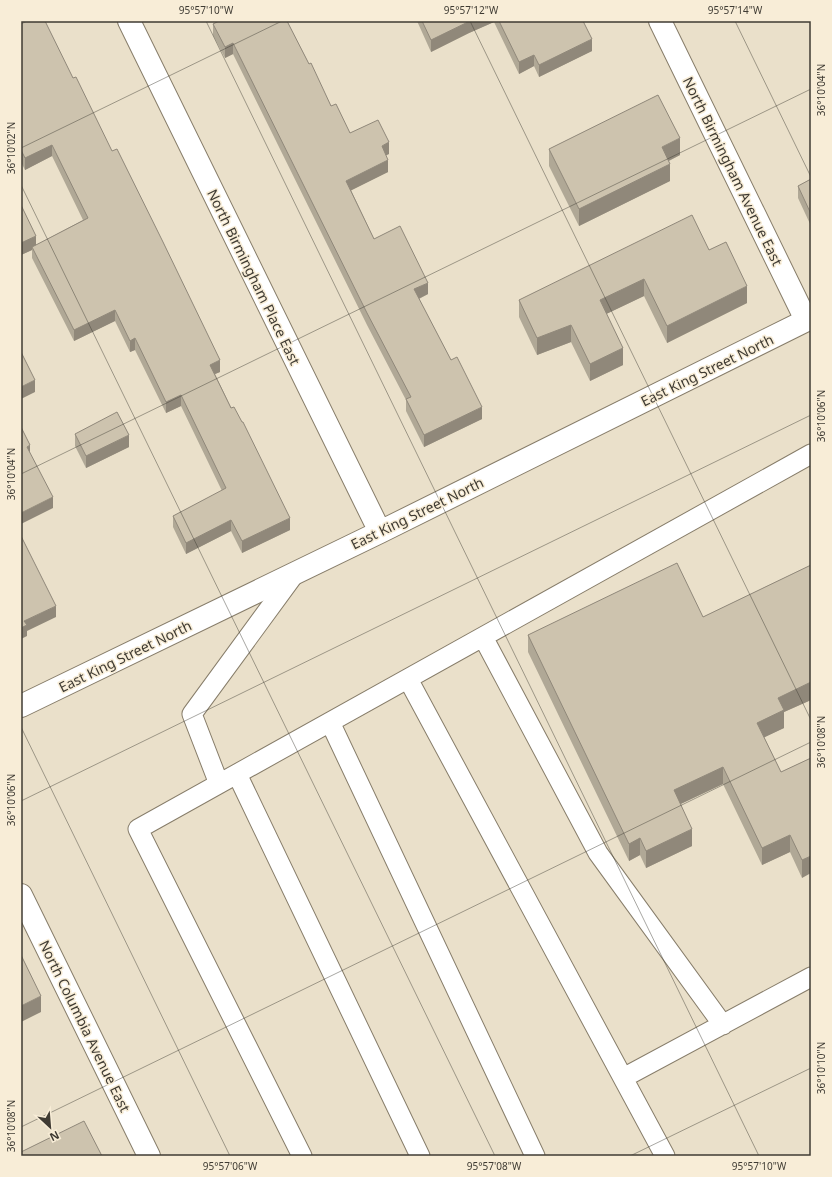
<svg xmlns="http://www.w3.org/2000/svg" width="832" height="1177" font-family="'Noto Sans',sans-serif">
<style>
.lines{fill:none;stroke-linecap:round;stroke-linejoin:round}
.lane-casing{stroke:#877d6a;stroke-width:21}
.street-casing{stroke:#877d6a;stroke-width:24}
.lane{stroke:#fff;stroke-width:19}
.street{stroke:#fff;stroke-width:22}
.wall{fill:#b0a896}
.shaded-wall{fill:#90887a}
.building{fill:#cdc3ae;stroke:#90887a}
.ticks{fill:none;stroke:#3f3b33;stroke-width:1;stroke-opacity:0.45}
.labels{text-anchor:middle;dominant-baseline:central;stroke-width:3;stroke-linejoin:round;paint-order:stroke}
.street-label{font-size:14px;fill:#3f3b33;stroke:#f8edd7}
.neatline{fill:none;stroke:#3f3b33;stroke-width:1.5}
.ticks-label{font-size:10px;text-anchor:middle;fill:#3f3b33}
</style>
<rect width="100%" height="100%" fill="#eae0ca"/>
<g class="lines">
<defs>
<path id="lane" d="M483,637L598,853L723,1025
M408,679L665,1156
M330,722L535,1156
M237,774L420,1156
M219,784L192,714L296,572
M623,1078L811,977
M302,1156L138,829L811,454"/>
<path id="street" d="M129,21L380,532
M660,21L806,320
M21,706L380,532L811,318
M21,895L149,1156"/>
</defs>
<use href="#lane" class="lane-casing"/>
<use href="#street" class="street-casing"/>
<use href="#lane" class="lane"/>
<use href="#street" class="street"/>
</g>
<path class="wall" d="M217,21H287L309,64L331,106L350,133L389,154L386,155L388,172L351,190L374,239L428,294L419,299L482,419L424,447L406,411V400L367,325L233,54L225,58L213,35V24L217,22Z
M417,21H583L592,51L539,77L534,66L519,74L494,22L469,33L431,52Z
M21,24L73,78L220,372L215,374L290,530L242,553L231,531L186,554L173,527V516L222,491L181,406L166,413L135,350L130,352L115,321L74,341L32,258V250L21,255V205L36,245L83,220L52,156L25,170L21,162Z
M549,149L680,155L669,161L670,181L579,226L549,166Z
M811,179V226L798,198V186Z
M709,250L747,303L667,343L644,296L606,314L623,365L590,381L571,342L537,355L519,317V300Z
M75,434L129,447L86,468L75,446Z
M811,565V700L784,712V728L764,737L781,772L811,758L802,878L790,852L762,865L723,784L681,804L692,846L646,868L640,855L629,861L528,652V635L703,617Z"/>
<path class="shaded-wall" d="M470,21H494V22L469,33L431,52V40Z
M592,39V51L539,77V65Z
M233,43V54L225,58V47Z
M534,55V66L519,74V62Z
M680,138V155L662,164V147Z
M389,142V154L382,157V146Z
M52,145V156L25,170V158Z
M388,160V172L346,193V181Z
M670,164V181L579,226V209Z
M36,236V248L32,247V250L21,255V243Z
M644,279V296L600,317V300Z
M428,283V294L414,301V289Z
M747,286V303L667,343V326Z
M115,310V321L74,341V330Z
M571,325V342L537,355V338Z
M135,338V350L130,352V341Z
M623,348V365L590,381V364Z
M220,360V372L210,376V365Z
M35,380V392L21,399V387Z
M181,395V406L166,413V402Z
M482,407V419L424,447V435Z
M129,435V447L86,468V456Z
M30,445V456L27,447Z
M53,497V508L21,524V513Z
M290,518V530L242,553V541Z
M231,520V531L186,554V543Z
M56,606V617L27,631V636L21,639V628L24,621Z
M811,682V700L784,712V728L757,741V723L778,698Z
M723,767V784L674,807V790Z
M692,829V846L646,868V851Z
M790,835V852L762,865V848Z
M640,838V855L629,861V844Z
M811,856V873L802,878V860Z
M41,996V1012L21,1022V1006Z"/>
<path class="building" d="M27,21H45L73,78L76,77L112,151L117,149L163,242L220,360L210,365L231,408L234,407L242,422H243L290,518L242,541L231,520L186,543L173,516L226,488L181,395L166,402L135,338L130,341L115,310L74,330L32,247L88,218L52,145L25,158L21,150V24Z
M219,21H287L309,64L311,63L331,106L336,104L350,133L378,120L389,142L382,146L388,160L346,181L374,239L400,226L428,283L414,289L451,360L457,357L482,407L424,435L406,399L411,397L367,313L233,43L225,47L213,24Z
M422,21H470L431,40Z
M499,21H583L592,39L539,65L534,55L519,62Z
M658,95L680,138L662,147L670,164L579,209L549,149Z
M811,179V214L798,186Z
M21,205L36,236L21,243Z
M692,215L709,250L726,242L747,286L667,326L644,279L600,300L623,348L590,364L571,325L537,338L519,300Z
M21,352L35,380L21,387Z
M117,412L129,435L86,456L75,434Z
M21,427L30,445L27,447L53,497L21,513Z
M21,536L56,606L24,621L27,625L21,628Z
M677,563L703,617L811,565V682L778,698L784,710L757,723L781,772L811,758V856L802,860L790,835L762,848L723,767L674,790L692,829L646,851L640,838L629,844L528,635Z
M21,955L41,996L21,1006Z
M84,1121L102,1156H21V1152Z"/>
<path class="ticks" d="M206,21L759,1156M470,21L811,720M735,21L811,177M21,148L282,21M21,185L495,1156M21,474L811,89M21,727L230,1156M21,801L811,415M21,1127L811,742M630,1156L811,1068"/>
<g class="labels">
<g class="street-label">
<text transform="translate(733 171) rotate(64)">North Birmingham Avenue East</text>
<text transform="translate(254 277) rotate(64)">North Birmingham Place East</text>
<text transform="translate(707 370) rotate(-26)">East King Street North</text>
<text transform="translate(417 513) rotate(-26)">East King Street North</text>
<text transform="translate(125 656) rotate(-26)">East King Street North</text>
<text transform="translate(85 1026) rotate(64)">North Columbia Avenue East</text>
</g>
</g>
<rect width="832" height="1177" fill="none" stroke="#f8edd7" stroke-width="44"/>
<g transform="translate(50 1127) rotate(154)" stroke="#f8edd7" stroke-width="3" paint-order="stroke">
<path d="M0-3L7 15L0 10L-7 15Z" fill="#3f3b33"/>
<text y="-6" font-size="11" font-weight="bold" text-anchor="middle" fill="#3f3b33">N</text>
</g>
<rect x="22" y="22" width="788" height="1133" class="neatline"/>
<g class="ticks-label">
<text x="206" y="14">95°57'10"W</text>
<text x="471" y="14">95°57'12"W</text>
<text x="735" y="14">95°57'14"W</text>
<text transform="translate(821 90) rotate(-90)" y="4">36°10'04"N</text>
<text transform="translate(11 148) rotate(-90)" y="4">36°10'02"N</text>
<text transform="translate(821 416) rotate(-90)" y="4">36°10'06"N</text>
<text transform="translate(11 474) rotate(-90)" y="4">36°10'04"N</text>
<text transform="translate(821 742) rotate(-90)" y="4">36°10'08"N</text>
<text transform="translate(11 800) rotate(-90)" y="4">36°10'06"N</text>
<text transform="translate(821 1068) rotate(-90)" y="4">36°10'10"N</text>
<text transform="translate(11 1126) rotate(-90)" y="4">36°10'08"N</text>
<text x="230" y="1170">95°57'06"W</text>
<text x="494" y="1170">95°57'08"W</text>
<text x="759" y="1170">95°57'10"W</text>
</g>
</svg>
